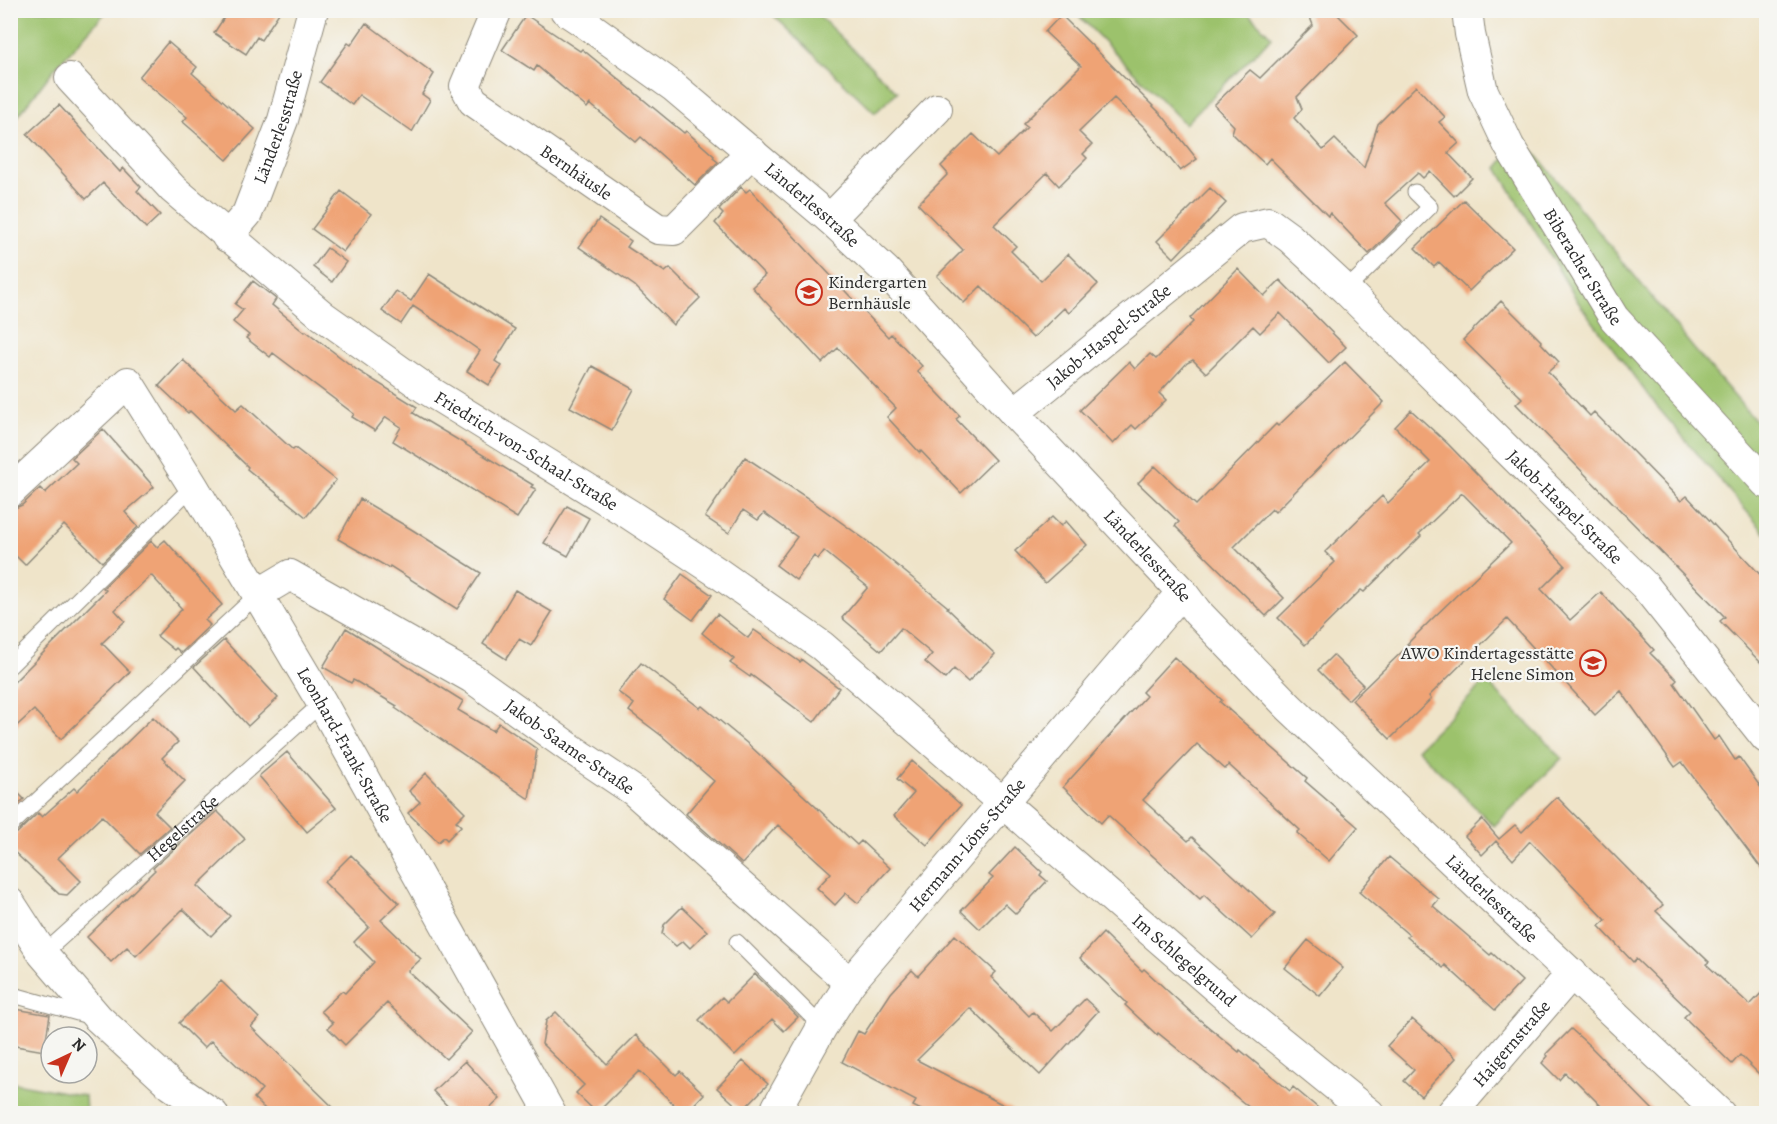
<svg xmlns="http://www.w3.org/2000/svg" width="1777" height="1124" font-family="Alegreya,serif">
<style>
.green{fill:#9cc26c;stroke:#64764c;stroke-width:1.5}
.building{fill:#efa374}
.lines{fill:none;stroke-linecap:round;stroke-linejoin:round}
.lane-casing{stroke:#8d887a;stroke-width:17}
.street-casing{stroke:#8d887a;stroke-width:32}
.lane{stroke:#fff;stroke-width:15}
.street{stroke:#fff;stroke-width:30}
.labels{text-anchor:middle;dominant-baseline:central;stroke-width:4.5;stroke-linejoin:round;paint-order:stroke}
.street-label{font-size:18px;fill:#2b2b2b;stroke:#f6f6f2}
.poi-label{font-size:18px;fill:#2b2b2b;stroke:#f6f6f2;text-anchor:start}
</style>
<rect width="100%" height="100%" fill="#f6f6f2"/>
<filter id="ink" filterUnits="userSpaceOnUse"><feTurbulence type="fractalNoise" baseFrequency=".0167" numOctaves="2"/><feDisplacementMap in="SourceGraphic" scale="12" xChannelSelector="R" yChannelSelector="G"/><feConvolveMatrix kernelMatrix="1 2 1 2 8 2 1 2 1" color-interpolation-filters="sRGB"/></filter>
<filter id="wash" filterUnits="userSpaceOnUse"><feTurbulence type="fractalNoise" baseFrequency=".008" numOctaves="4" result="noise"/><feDisplacementMap in="SourceGraphic" scale="24" xChannelSelector="R" yChannelSelector="G"/><feGaussianBlur stdDeviation="1.35" result="paint"/><feColorMatrix in="noise" values="0 0 0 0 0 0 0 0 0 0 0 0 0 0 0 0 0 1.4 0 .05"/><feComposite in="paint" operator="in"/></filter>
<g filter="url(#wash)">
<rect width="100%" height="100%" fill="#efe4c9"/>
<path class="green" d="M11,10L107,11L55,68L11,125Z
M769,11H814L897,92L875,113Z
M1074,11H1246L1272,37L1185,124Z
M1522,137L1694,349L1766,433V534L1654,403L1578,302L1497,168Z
M1486,681L1562,758L1494,826L1417,749Z
M10,1082L85,1096L86,1113H11Z"/>
<g id="blocks">
<path class="building" d="M229,10H281L261,40L257,37L246,54L214,33Z
M1307,10H1333L1358,35L1297,97L1302,109L1294,118L1323,150L1335,139L1364,168L1378,124L1416,86L1445,117L1439,122L1459,143L1448,153L1472,178L1454,196L1430,171L1423,178L1418,173L1385,203L1402,221L1369,254L1330,213L1328,216L1270,158L1265,164L1241,142L1232,133L1234,126L1214,105L1250,70L1260,78L1313,25Z
M526,15L580,51L582,49L684,133L686,131L714,156L713,158L718,162L695,185L641,137L636,142L590,104L587,108L537,66L534,71L502,50Z
M1061,15L1163,116L1197,159L1180,171L1145,128L1114,98L1079,132L1092,145L1083,154L1087,158L1059,186L1047,173L994,225L1016,246L1011,251L1041,281L1068,254L1098,284L1069,313L1064,308L1033,338L981,286L964,303L937,276L963,250L918,204L948,174L941,166L973,134L997,157L1027,127L1023,124L1081,66L1045,32Z
M366,23L434,74L422,94L430,100L412,132L359,95L352,105L320,82L348,43L351,45Z
M168,42L197,67L192,73L255,129L227,160L183,122L187,117L139,77Z
M59,105L120,172L123,168L141,187L137,191L160,215L146,228L103,183L86,199L27,134Z
M741,187L746,192L750,189L888,337L891,334L922,366L917,371L960,416L956,419L995,460L961,493L921,451L920,453L887,417L896,408L838,348L822,363L752,287L765,275L715,223L723,214L719,210Z
M1210,188L1226,203L1174,258L1157,241Z
M341,191L371,214L343,252L312,229Z
M1464,200L1513,248L1469,291L1439,262L1434,267L1415,248Z
M599,219L631,241L627,247L665,272L670,268L700,298L673,325L635,286L579,247Z
M327,248L346,262L332,282L313,267Z
M1238,269L1264,296L1280,280L1346,347L1329,363L1280,313L1260,333L1253,326L1206,373L1193,360L1187,363L1159,393L1166,400L1136,429L1132,425L1113,444L1080,410L1129,362L1135,369L1150,354L1156,359L1193,322L1190,318Z
M429,274L515,329L495,361L502,366L489,385L467,371L480,351L463,339L413,306L401,324L382,311L396,291L411,301Z
M253,281L276,299L272,305L305,332L306,331L357,370L417,407L413,413L533,485L531,487L536,489L517,518L393,441L401,427L386,417L375,431L352,417L354,414L273,353L270,357L246,338L249,335L233,322L243,310L235,304Z
M1501,301L1542,342L1541,343L1559,362L1548,372L1590,416L1594,412L1681,501L1687,496L1767,582V669L1720,621L1725,617L1516,404L1522,398L1463,340Z
M183,360L236,410L243,404L293,450L295,448L336,480L306,517L247,469L248,467L190,411L188,413L159,386Z
M1345,362L1384,402L1275,512L1272,509L1234,547L1284,598L1266,616L1175,526L1179,522L1138,483L1155,466L1196,505L1276,424L1278,426Z
M592,366L634,389L612,430L570,407Z
M1411,410L1448,444L1565,565L1541,589L1570,620L1601,592L1654,650L1650,653L1677,680L1674,683L1714,740L1719,736L1735,760L1739,757L1767,796V876L1682,762L1675,767L1621,691L1595,715L1507,619L1429,696L1431,699L1390,739L1352,700L1409,645L1407,644L1433,618L1511,543L1462,493L1419,534L1421,536L1364,592L1361,590L1305,645L1278,618L1335,562L1325,552L1382,496L1388,503L1430,462L1395,427Z
M103,429L154,487L125,512L138,527L102,562L64,525L25,565L10,550V510L22,505L40,488L45,493L77,463L72,458Z
M745,457L806,497L867,541L948,607L947,608L995,654L968,682L954,669L945,679L925,662L932,654L901,628L881,651L842,618L868,587L824,551L818,559L814,556L796,580L776,565L797,537L764,513L758,520L743,510L729,533L705,517Z
M360,499L411,529L481,573L457,609L390,566L389,568L338,539Z
M567,506L589,518L568,556L544,543Z
M1052,517L1061,526L1066,521L1087,545L1045,583L1015,551Z
M165,540L222,605L205,620L210,625L181,653L176,648L174,650L157,636L182,609L151,575L115,610L125,621L102,643L130,672L61,739L34,710L10,732V686L106,590L103,588L151,541L157,547Z
M682,574L712,595L693,620L664,599Z
M515,590L552,612L531,646L519,639L506,659L483,644Z
M717,614L748,638L754,630L800,662L802,660L839,688L814,722L751,675L750,677L730,663L734,659L702,633Z
M346,628L463,701L458,710L493,731L499,723L537,749L529,799L395,708L397,706L357,682L353,680L351,683L323,667Z
M224,640L278,698L248,726L194,667Z
M1333,655L1363,685L1348,700L1318,670Z
M1174,657L1222,700L1220,702L1307,778L1305,781L1358,827L1329,861L1297,833L1300,830L1229,765L1225,769L1197,744L1143,800L1188,841L1192,837L1275,914L1252,939L1204,895L1200,899L1108,815L1101,823L1063,787L1146,696L1142,692Z
M641,663L700,708L702,706L748,744L857,845L861,841L890,868L858,903L846,893L835,905L817,888L831,873L778,825L742,864L686,814L714,781L662,736L629,711L634,704L618,692Z
M153,717L178,742L162,758L185,781L155,812L170,827L140,854L102,816L58,858L81,881L67,895L59,894L10,848V836L17,833L38,813L42,817L74,788L77,791Z
M287,752L336,808L307,832L259,776Z
M912,761L961,805L927,845L894,816L914,793L897,779Z
M426,773L465,812L456,821L461,826L447,840L444,837L438,842L408,813L420,802L409,791Z
M10,785L24,799L10,812Z
M1557,797L1663,905L1656,911L1709,962L1706,964L1750,1005L1767,987V1082L1740,1055L1732,1064L1684,1017L1690,1011L1636,959L1633,962L1599,926L1606,920L1530,841L1513,860L1496,841L1482,855L1465,836L1482,819L1499,839L1515,825L1522,832Z
M217,811L245,839L197,886L230,916L211,936L183,909L136,956L127,947L111,962L87,937L155,870L153,868Z
M1015,847L1042,872L1040,875L1047,881L1016,914L1005,904L980,929L961,911L993,878L989,875Z
M351,855L399,903L381,920L421,959L408,971L472,1032L446,1059L387,1003L345,1045L328,1028L333,1023L321,1011L342,991L345,993L374,962L354,942L369,927L324,882Z
M1389,857L1439,899L1433,906L1490,955L1492,953L1522,981L1495,1010L1445,965L1443,968L1407,937L1409,935L1359,892Z
M682,907L707,931L690,948L683,941L676,946L662,934L664,925Z
M1103,933L1142,971L1144,969L1194,1015L1239,1052L1240,1050L1290,1091L1293,1087L1324,1113H1256L1158,1033L1157,1035L1125,1005L1127,1003L1080,958Z
M955,935L996,972L991,977L1029,1016L1033,1012L1053,1031L1085,999L1098,1011L1040,1075L970,1008L917,1060L1019,1113H927L913,1106L916,1101L842,1062L858,1031L864,1034L891,993L912,970L918,976Z
M1308,940L1343,968L1320,996L1285,968Z
M755,974L798,1017L784,1031L772,1019L735,1056L699,1020L722,997L727,1002Z
M221,981L259,1018L251,1027L339,1113H269L254,1098L262,1089L211,1041L204,1048L179,1023Z
M10,1008L50,1015L44,1051L10,1045Z
M556,1012L607,1064L636,1035L676,1075L680,1071L704,1094L686,1113H683L639,1071L597,1113L576,1093L584,1085L542,1044L546,1021Z
M1412,1019L1456,1058L1421,1096L1404,1081L1414,1070L1387,1046Z
M1571,1029L1591,1047L1656,1113H1608L1575,1080L1573,1081L1565,1073L1559,1080L1542,1063L1548,1056L1546,1054Z
M465,1061L500,1099L485,1113H454L433,1091Z
M743,1061L768,1084L742,1111L717,1088Z"/>
</g>
</g>
<g filter="url(#ink)">
<use href="#blocks" fill-opacity="0" stroke="#8d887a" stroke-width="1.5"/>
<g class="lines">
<defs>
<g id="lane">
<path d="M1346,290L1430,207L1415,192"/>
<path d="M10,666L193,486"/>
<path d="M10,826L258,594"/>
<path d="M737,942L822,1027"/>
<path id="s1" d="M43,954L322,703"/>
<path d="M10,994L92,1017"/>
</g>
<g id="street">
<path id="s2" d="M497,10L465,86L473,101L658,229L674,230L752,152"/>
<path id="s3" d="M565,10L589,26L674,87L830,219L886,271L1014,413L1182,592L1197,612L1289,707L1720,1114"/>
<path id="s4" d="M1467,10L1470,34L1483,91L1509,146L1614,318L1766,483"/>
<path id="s5" d="M70,78L173,189L323,316L426,389L629,514L717,572L822,646L1238,1007L1370,1114"/>
<path d="M830,219L937,109"/>
<path id="s6" d="M227,237L247,214L283,120L313,10"/>
<path id="s7" d="M1014,413L1242,228L1268,222L1290,238L1346,290L1645,586L1766,738"/>
<path id="s8" d="M10,492L128,382L193,486L322,703L551,1114"/>
<path id="s9" d="M258,594L290,575L472,678L570,748L634,791L850,983"/>
<path d="M10,903L43,954L98,1018L171,1085L213,1114"/>
<path id="s10" d="M776,1114L777,1107L822,1027L850,983L1182,592"/>
<path id="s11" d="M1451,1114L1572,973"/>
</g>
</defs>
<use href="#lane" class="lane-casing"/>
<use href="#street" class="street-casing"/>
<use href="#lane" class="lane"/>
<use href="#street" class="street"/>
</g>
</g>
<defs>
<symbol id="school-ring" viewBox="-11 -11 22 22"><circle r="9.5" fill="#f6f6f2" stroke="#c8321e" stroke-width="1.5"/><path d="M0-5L7-2L0 1L-7-2ZM-4 1L0 2.5L4 1V4Q0 6-4 4Z" fill="#c8321e"/></symbol>
</defs>
<g fill-rule="evenodd">
<use href="#school-ring" x="794" y="277" width="30" height="30"/>
<use href="#school-ring" x="1578" y="648" width="30" height="30"/>
</g>
<g class="labels">
<g class="street-label">
<text stroke="none"><textPath href="#s6" startOffset="123">Länderlesstraße</textPath></text>
<text stroke="none"><textPath href="#s2" startOffset="225">Bernhäusle</textPath></text>
<text stroke="none"><textPath href="#s3" startOffset="315">Länderlesstraße</textPath></text>
<text stroke="none"><textPath href="#s4" startOffset="285">Biberacher Straße</textPath></text>
<text stroke="none"><textPath href="#s7" startOffset="122">Jakob-Haspel-Straße</textPath></text>
<text stroke="none"><textPath href="#s5" startOffset="592">Friedrich-von-Schaal-Straße</textPath></text>
<text stroke="none"><textPath href="#s7" startOffset="732">Jakob-Haspel-Straße</textPath></text>
<text stroke="none"><textPath href="#s3" startOffset="801">Länderlesstraße</textPath></text>
<text stroke="none"><textPath href="#s8" startOffset="584">Leonhard-Frank-Straße</textPath></text>
<text stroke="none"><textPath href="#s9" startOffset="366">Jakob-Saame-Straße</textPath></text>
<text stroke="none"><textPath href="#s1" startOffset="188">Hegelstraße</textPath></text>
<text stroke="none"><textPath href="#s10" startOffset="332">Hermann-Löns-Straße</textPath></text>
<text stroke="none"><textPath href="#s3" startOffset="1287">Länderlesstraße</textPath></text>
<text stroke="none"><textPath href="#s5" startOffset="1426">Im Schlegelgrund</textPath></text>
<text stroke="none"><textPath href="#s11" startOffset="93">Haigernstraße</textPath></text>
</g>
<g class="poi-label">
<text x="828" y="282">Kindergarten<tspan x="828" dy="21">Bernhäusle</tspan></text>
<text x="1574" y="653" text-anchor="end">AWO Kindertagesstätte<tspan x="1574" dy="21">Helene Simon</tspan></text>
</g>
</g>
<rect width="1777" height="1124" fill="none" stroke="#f6f6f2" stroke-width="36"/>
<g transform="translate(69 1055) rotate(44)"><circle r="28" fill="#f6f6f2" stroke="#a5a5a2" stroke-width="1.5"/>
<path d="M0-4.5L10 22L0 15L-10 22Z" fill="#c8321e"/>
<text y="-9" font-size="16" font-weight="bold" text-anchor="middle" fill="#2b2b2b">N</text>
</g>
</svg>
